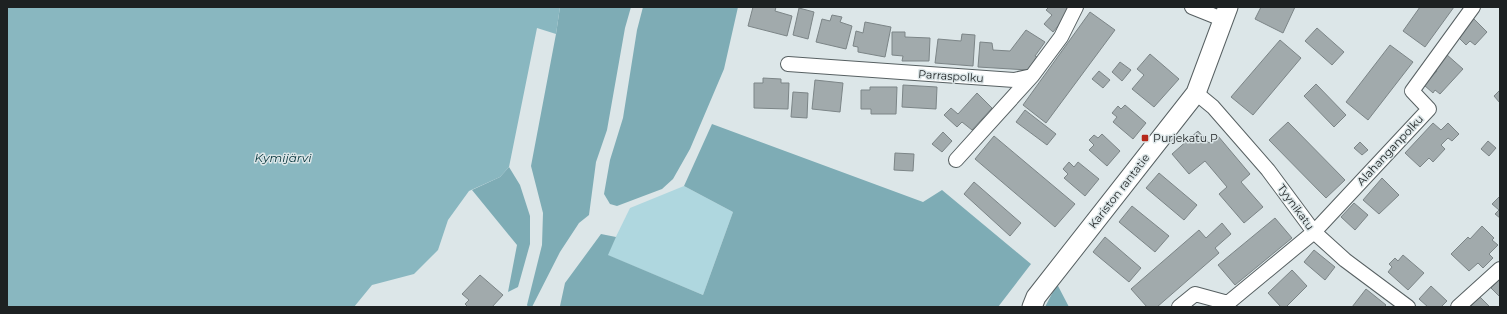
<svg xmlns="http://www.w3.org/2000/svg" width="1507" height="314" font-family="Montserrat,sans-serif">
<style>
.green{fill:#afd7df}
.forest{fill:#7eacb5}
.water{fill:#89b7c0}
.building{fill:#a1aaac;stroke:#7c8587}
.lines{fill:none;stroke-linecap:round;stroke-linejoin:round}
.street-casing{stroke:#576062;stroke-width:16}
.secondary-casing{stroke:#576062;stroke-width:21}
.street{stroke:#fff;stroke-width:14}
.secondary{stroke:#fff;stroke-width:19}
.poi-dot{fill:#b5281a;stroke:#dce6e8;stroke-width:1.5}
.labels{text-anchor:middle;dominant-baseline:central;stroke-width:3;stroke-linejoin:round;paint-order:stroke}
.street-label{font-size:11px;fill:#1d2122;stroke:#dce6e8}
.poi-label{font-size:11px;fill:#1d2122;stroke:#dce6e8;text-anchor:start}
.water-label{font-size:12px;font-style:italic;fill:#04333a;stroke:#dce6e8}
</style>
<rect width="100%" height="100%" fill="#dce6e8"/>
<path class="green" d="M684,186L733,212L703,295L607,255L630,208Z"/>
<path class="forest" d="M560,7H631L625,28L607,130L596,162L589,215L579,223L560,252L532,307H528L527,305L542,245L543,213L531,166L556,34Z
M643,7H738L724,69L690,149L673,179L662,189L617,206L610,204L604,194L610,160L623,118L637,30Z
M712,124L923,202L942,190L1031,264L998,307L560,306L565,283L601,234L616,237L608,255L703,295L733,212L684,186Z
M509,167L520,185L530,216V244L518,287L508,292L517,245L472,190L500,177Z
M1057,284L1069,307H1045Z"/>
<path class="water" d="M7,7H560L556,34L537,28L509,167L500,177L469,191L448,220L438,250L414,274L372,285L354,307H7Z"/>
<path class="building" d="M753,7H776L775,11L792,16L787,36L748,26Z
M1049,7H1074L1053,32L1044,24L1052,15L1046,10Z
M1261,7H1295L1283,33L1255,19Z
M1420,7H1454L1425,47L1403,31Z
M799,8L814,12L808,39L793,35Z
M1090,12L1115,30L1046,123L1023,105Z
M832,15L842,17L840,22L852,26L846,49L816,42L822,19L830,21Z
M1474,19L1487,32L1475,45L1470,41L1466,45L1457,36Z
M865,22L891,27L885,57L858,52V47L853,46L856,31L863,33Z
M1317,28L1344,52L1332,65L1305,41Z
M1026,30L1045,42L1035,56L1037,57L1028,70L978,67L980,42L992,43L993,50L1010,51Z
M892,32H905V37L930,38L929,61H902L903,56L892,55Z
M962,34L975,35L973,66L935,63L938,39L961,41Z
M1280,40L1301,58L1253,115L1231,97Z
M1390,45L1413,62L1368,120L1346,102Z
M1150,54L1179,79L1154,107L1132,89L1144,75L1137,69Z
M1446,54L1463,69L1440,94L1435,90L1433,93L1424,85L1437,71L1433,67Z
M1120,62L1131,70L1122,81L1112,72Z
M1099,71L1110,80L1103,88L1092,79Z
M763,78L781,79V83H789L788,109L754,108V83H763Z
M815,80L843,83L840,112L812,109Z
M1316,84L1346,115L1334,127L1304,96Z
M903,85L937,87L936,109L902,107Z
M870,87H897L896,114H871V109H861V90H870Z
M1500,90V103L1494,96Z
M793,92L808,93L807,118L791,117Z
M977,93L992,108L972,130L962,122L957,127L944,115L951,108L958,114Z
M1125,105L1146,123L1133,139L1113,122L1117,117L1112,113L1118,106L1121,109Z
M1025,110L1056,134L1047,145L1016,122Z
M1288,122L1345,180L1326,198L1269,140Z
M1433,123L1441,130L1448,123L1459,134L1452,141L1448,138L1441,145L1445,149L1433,162L1429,158L1420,167L1405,153Z
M1198,131L1209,143L1218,136L1250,174L1241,182L1263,207L1244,223L1219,194L1227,187L1205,161L1189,174L1172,154Z
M943,132L952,141L942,152L932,144Z
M1102,134L1120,151L1107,166L1089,150L1094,145L1089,140L1094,135L1098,138Z
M994,136L1075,204L1055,227L975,159Z
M1488,141L1496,148L1489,156L1481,149Z
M1360,142L1368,150L1362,155L1354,148Z
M895,153L914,154L913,171L894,170Z
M1069,162L1074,167L1078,162L1099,179L1085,196L1064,178L1068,174L1063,169Z
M1159,173L1197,205L1184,220L1146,188Z
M1382,178L1399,195L1379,214L1363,200Z
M974,182L1021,223L1010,236L964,194Z
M1500,196V218L1495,214L1499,210L1492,204Z
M1354,203L1368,215L1355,230L1341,217Z
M1132,206L1169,236L1155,252L1119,222Z
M1275,218L1292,238L1235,285L1218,265Z
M1222,223L1231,234L1215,248L1219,253L1157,307H1147L1131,289L1199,230L1206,238Z
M1482,226L1494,238L1492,240L1498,245L1489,254L1493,258L1483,268L1478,263L1469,271L1451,254L1468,237L1470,239Z
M1105,237L1141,268L1129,282L1093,252Z
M1314,250L1335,267L1325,280L1304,262Z
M1403,255L1424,273L1408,290L1388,272L1392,267L1389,264L1395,258L1398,261Z
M1292,270L1307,286L1286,307H1281L1268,293Z
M480,275L503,295L492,307H468L465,304L469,300L462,294Z
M1500,279V297L1491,288Z
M1431,286L1447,301L1441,307H1428L1419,299Z
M1366,289L1386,305L1384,307H1352Z
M1480,297L1490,307H1470Z"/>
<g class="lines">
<defs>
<path id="street" d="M1192,7L1222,19
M788,64L1014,80L1032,76L1061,37L1076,7
M1196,93L1213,107L1268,170L1314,232L1345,260L1408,307
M956,160L1032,76
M1179,307L1195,294L1228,303L1314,232L1429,109L1412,91L1473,7
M1458,307L1500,269"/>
<path id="secondary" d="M1032,307L1036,297L1196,93L1228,7"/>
</defs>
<use href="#street" class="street-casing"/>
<use href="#secondary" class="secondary-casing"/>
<use href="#street" class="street"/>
<use href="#secondary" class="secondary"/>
</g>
<rect class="poi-dot" x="1141" y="134" width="8" height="8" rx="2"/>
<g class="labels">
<g class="street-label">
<text transform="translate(951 76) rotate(4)">Parraspolku</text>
<text transform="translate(1390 150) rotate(-47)">Alahanganpolku</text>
<text transform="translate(1119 191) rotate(-52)">Kariston rantatie</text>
<text transform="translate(1296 207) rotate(54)">Tyynikatu</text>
</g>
<g class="poi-label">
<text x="1153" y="138">Purjekatu P</text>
</g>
<g class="water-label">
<text x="283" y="157">Kymijärvi</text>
</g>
</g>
<rect width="1507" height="314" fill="none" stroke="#1d2122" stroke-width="16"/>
</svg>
